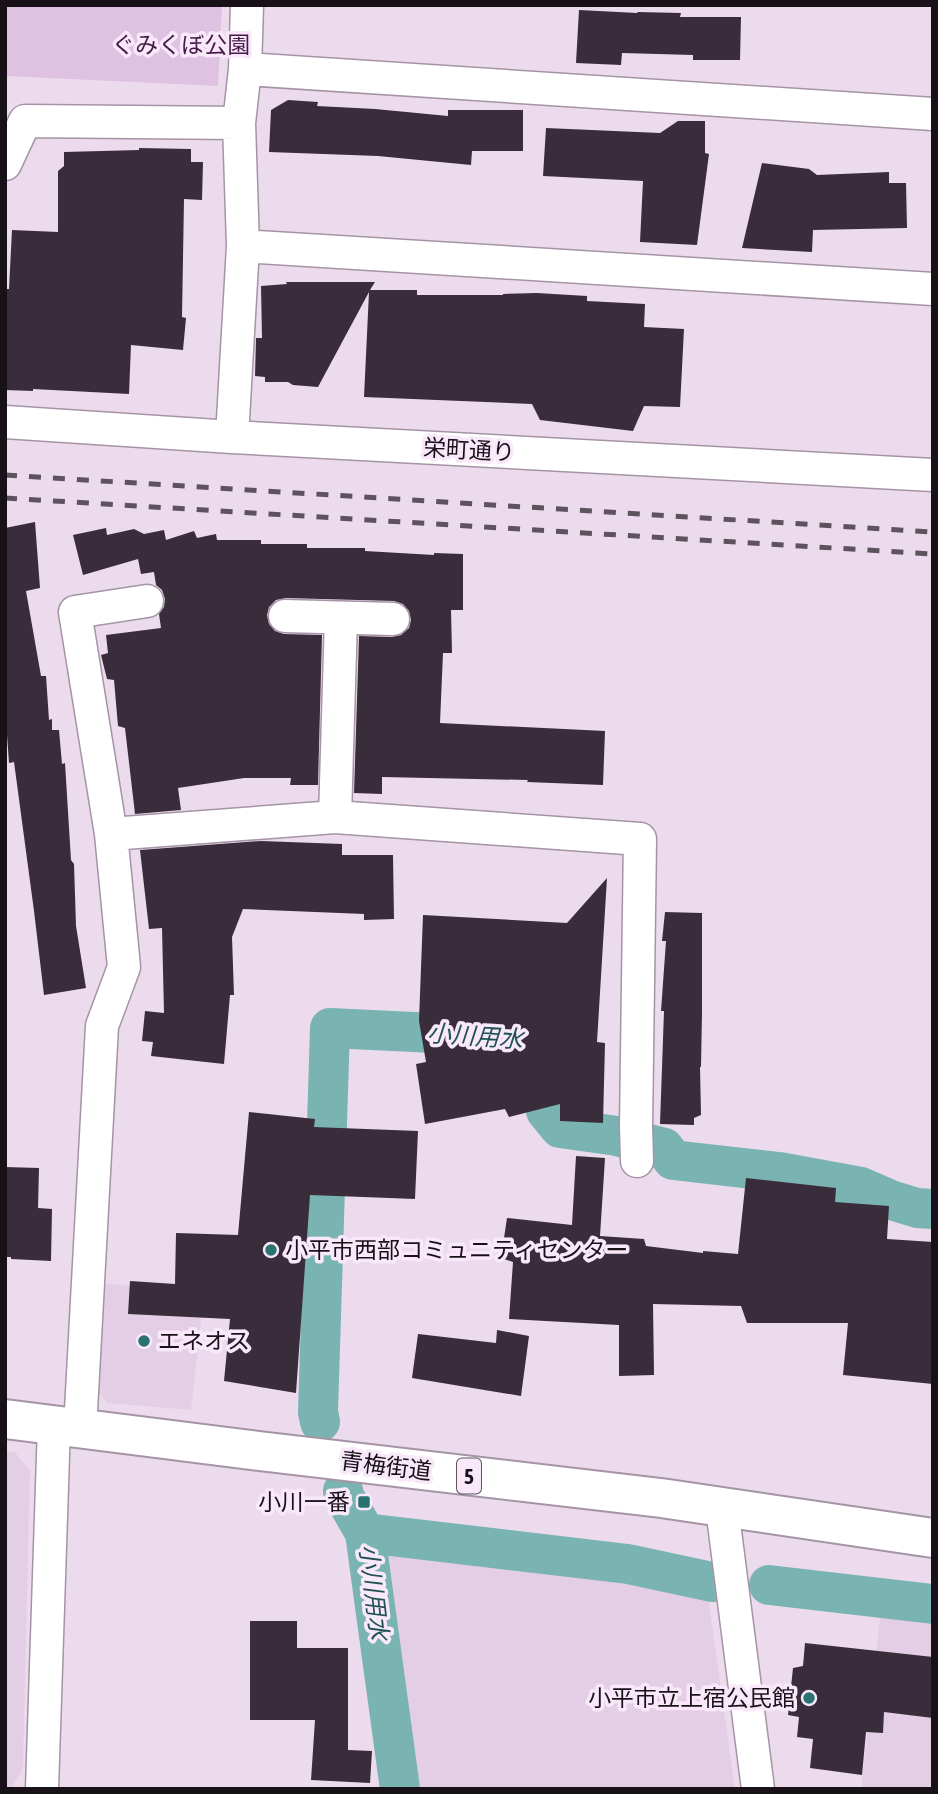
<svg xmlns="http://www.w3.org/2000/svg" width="938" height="1794" font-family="'Asap Condensed','Noto Sans JP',sans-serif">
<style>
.built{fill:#e4cee6}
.green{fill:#dfc2e1}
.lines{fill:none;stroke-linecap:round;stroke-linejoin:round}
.canal{stroke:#7ab4b2;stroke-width:40}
.building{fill:#3a2d3b}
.minor-casing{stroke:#a494a5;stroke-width:35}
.primary-casing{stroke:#a494a5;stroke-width:42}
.minor{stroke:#fff;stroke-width:32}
.primary{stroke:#fff;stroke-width:38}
.rail{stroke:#5d535d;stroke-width:5;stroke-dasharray:12 12;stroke-linecap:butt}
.poi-dot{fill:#287270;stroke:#f9e8fa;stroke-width:2.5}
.labels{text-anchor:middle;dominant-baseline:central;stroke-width:7;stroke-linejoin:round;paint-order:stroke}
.shield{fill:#f9e8fa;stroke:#5c525c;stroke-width:2}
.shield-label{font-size:21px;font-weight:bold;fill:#181218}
.park-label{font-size:23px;fill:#441b47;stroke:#f9e8fa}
.street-label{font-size:23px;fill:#181218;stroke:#f9e8fa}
.poi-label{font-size:23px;fill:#181218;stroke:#f9e8fa;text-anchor:start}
.water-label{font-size:24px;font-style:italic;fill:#1f5251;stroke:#f9e8fa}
</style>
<rect width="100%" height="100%" fill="#ecdbed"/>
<path class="built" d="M99,1283L204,1293L191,1410L108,1403L91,1384Z
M5,1451L15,1452L30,1471L23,1768L11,1789H5Z
M374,1542L707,1589L735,1789H410Z
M881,1609L933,1616V1789H861Z"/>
<path class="green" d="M5,5H222L218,86L7,76Z"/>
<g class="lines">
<path class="canal" d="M535,1052L546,1111L560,1128L617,1136L664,1148L673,1160L779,1172L861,1187L891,1200L917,1208L933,1209
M320,1422L318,1412L330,1028L476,1035
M343,1491L345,1498L365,1533
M769,1585L933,1604
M400,1789L365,1533L628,1564L712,1582"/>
</g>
<path class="building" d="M579,10L637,13L638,12L681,13L680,17H741L740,60H693V55L622,53L621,65L576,63Z
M288,100L318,102L317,106L375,109L448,116V110H523V151H472L471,165L378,156L269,152L271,110Z
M678,121H705V153L709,154L697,245L640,242L643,181L543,176L546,128L660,133Z
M139,148L191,149V162H203L202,200L184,199L182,317L186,318L183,350L131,345L129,394L33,389V391L5,390V289H9L12,230L58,232V171L64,166V152L139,150Z
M762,163L809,169L817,175L889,172V183H906L907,228L813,230L812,252L742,248Z
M286,282H375L370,290H417V295H503V294L537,293L587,296V301L645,304L644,327L684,329L680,407L644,406L633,431L540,420L532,404L364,397L369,292L318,387L293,385L288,382H265V377L255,376L256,338H262L261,286L287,284Z
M35,522L40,588L26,591L41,676H46L49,720L52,719V730H59L62,764L65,763L71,860L74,864L76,926L86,988L44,995L34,911L14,762L9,763L5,707V528Z
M106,528L107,535L134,529L144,534L164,530L166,540L194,531L197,538L216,534L217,540H261V544H307V548H365V551L434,555V553L463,554V610H451L452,653H443L440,723L605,731L603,785L527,782L528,780L382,777V794L354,793L359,636L392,637L401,635L409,628L411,620L409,611L403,604L394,601L286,598L276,600L269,607L267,615L269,624L275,631L284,634L322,635L318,785H290L291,778H244L178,788L181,810L135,814L125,728L118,726L114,680L107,679L101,655L108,653L106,635L161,628L159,614L164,607L165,599L162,590L156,585L154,572L141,574L138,559L83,575L73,535Z
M261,841L342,844V855H393L394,919L364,920V914L243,909L232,937L234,995H230L224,1064L151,1056L153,1042L142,1041L145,1011L164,1013L162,928L149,929L140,850Z
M607,878L597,1042L605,1043L603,1123L560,1121V1104L509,1117L505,1109L425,1124L416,1064L426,1062L419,1021L423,915L567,923Z
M665,912L702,913V1012L701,1067H700L701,1115L694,1118V1125L660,1124L664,1011H661L666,941H662Z
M249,1112L315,1119L314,1127L418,1131L415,1199L310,1195L296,1393L224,1381L230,1319L128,1314L130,1281L175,1284L176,1233L238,1235Z
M576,1156L605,1158L600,1236L644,1239L646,1246L703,1253V1251L738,1254L746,1178L836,1188L835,1202L889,1206L887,1239L933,1242V1384L843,1375L848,1323H747L741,1306L653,1304L654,1375L619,1376V1325L509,1319L513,1262L501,1258L507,1218L572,1225Z
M5,1167L39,1168L38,1208L52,1209L51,1261L11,1259V1257H5Z
M497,1330L529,1336L521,1396L412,1378L418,1334L496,1343Z
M250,1621H297V1648H348V1750L372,1751L370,1783L311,1780L315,1720H250Z
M805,1643L933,1657V1718L884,1712L883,1733L866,1732L862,1775L810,1768L813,1739L797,1737L799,1717L788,1715L793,1668L803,1666Z"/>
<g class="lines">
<defs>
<path id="minor" d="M245,69L933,114
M5,164L25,121L239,123
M243,246L933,289
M5,422L232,437L933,475
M232,437L243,246L239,123L245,69L247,5
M285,616L393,619
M335,817L640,839L636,1127L637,1161
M111,834L75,612L147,601
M80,1429L102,1026L124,967L111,834L335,817L341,618
M722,1508L758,1789
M42,1789L54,1425"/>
<path id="primary" d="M5,1419L259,1451L661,1498L933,1538"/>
</defs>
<use href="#minor" class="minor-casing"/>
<use href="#primary" class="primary-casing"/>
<use href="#minor" class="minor"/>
<use href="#primary" class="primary"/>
<path class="rail" d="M5,475L933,532
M5,498L933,554"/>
</g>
<g class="poi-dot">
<circle cx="271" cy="1250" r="7"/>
<circle cx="144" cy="1341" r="7"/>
<rect x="357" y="1495" width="14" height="14" rx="3.5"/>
<circle cx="809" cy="1698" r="7"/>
</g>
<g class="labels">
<rect class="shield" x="457" y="1458.5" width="24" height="35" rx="5"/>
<g class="shield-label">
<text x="469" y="1476">5</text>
</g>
<g class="park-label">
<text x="181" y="45">ぐみくぼ公園</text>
</g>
<g class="street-label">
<text transform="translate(469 450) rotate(3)">栄町通り</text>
<text transform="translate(386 1466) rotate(7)">青梅街道</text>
</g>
<g class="poi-label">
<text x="285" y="1250">小平市西部コミュニティセンター</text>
<text x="158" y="1341">エネオス</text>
<text x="350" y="1502" text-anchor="end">小川一番</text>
<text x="795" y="1698" text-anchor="end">小平市立上宿公民館</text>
</g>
<g class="water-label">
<text transform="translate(475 1036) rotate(4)">小川用水</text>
<text transform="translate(374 1592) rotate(83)">小川用水</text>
</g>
</g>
<rect width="938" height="1794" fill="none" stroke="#181218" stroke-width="14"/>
</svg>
